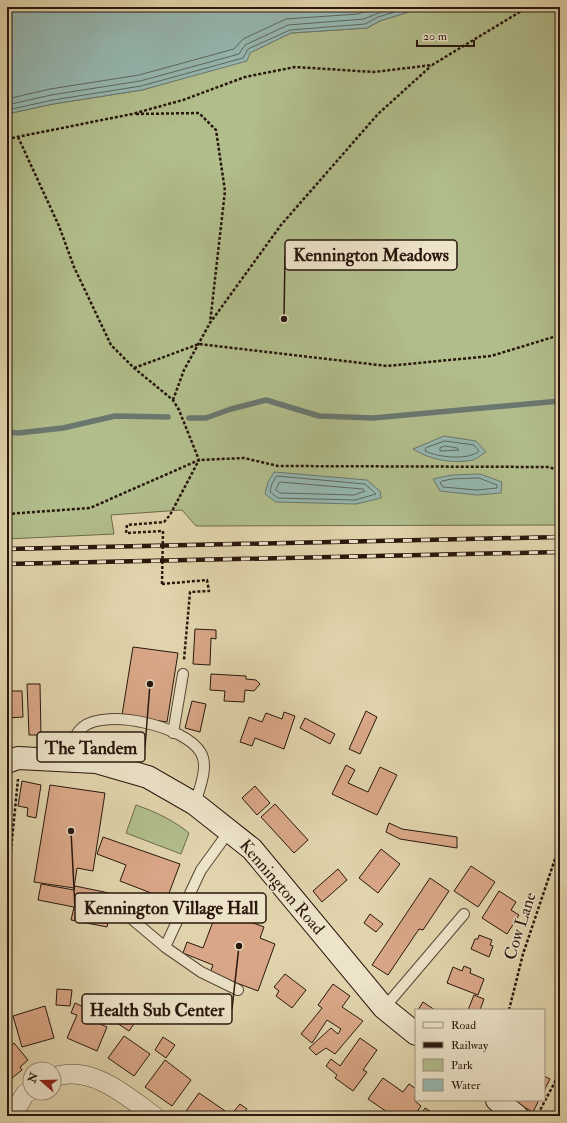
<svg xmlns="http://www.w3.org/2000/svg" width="567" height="1123" font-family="'IM FELL Double Pica',serif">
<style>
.green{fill:#b1bd8b;stroke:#6d6a4c}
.water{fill:#95b7b0;stroke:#6a776f}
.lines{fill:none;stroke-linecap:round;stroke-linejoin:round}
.shore{stroke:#5f675e;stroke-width:1}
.stream{stroke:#6a776f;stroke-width:5.5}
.building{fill:#d9a787;stroke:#29170d}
.lane-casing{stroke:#574635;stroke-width:12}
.street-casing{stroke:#574635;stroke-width:20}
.secondary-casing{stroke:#29170d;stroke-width:24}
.path{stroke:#29170d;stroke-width:2.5;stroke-dasharray:3 2;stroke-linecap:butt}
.lane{stroke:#ece3c9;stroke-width:10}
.street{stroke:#ece3c9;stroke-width:19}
.secondary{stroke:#ece3c9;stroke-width:22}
.rail-casing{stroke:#29170d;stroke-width:4.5}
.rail{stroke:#ece3c9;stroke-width:3;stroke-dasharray:9;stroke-linecap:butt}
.path-bridge{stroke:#29170d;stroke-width:2.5;stroke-dasharray:3 2;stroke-linecap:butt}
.labels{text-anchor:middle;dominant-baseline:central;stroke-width:3;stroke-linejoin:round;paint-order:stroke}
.street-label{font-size:17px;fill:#29170d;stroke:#ece3c9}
.leader{fill:none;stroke:#29170d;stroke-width:1.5}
.callout-dot{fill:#29170d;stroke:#ece3c9;stroke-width:1.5}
.callout{fill:#ece3c9;stroke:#29170d;stroke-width:1.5}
.callout-label{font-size:18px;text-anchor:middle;font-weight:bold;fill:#29170d}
</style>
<rect width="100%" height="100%" fill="#e1d4ac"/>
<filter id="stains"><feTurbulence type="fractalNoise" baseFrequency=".005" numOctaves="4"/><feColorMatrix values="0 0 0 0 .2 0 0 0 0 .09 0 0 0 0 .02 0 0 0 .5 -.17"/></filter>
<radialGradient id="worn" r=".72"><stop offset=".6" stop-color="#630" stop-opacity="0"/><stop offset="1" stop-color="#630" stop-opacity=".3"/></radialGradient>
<path class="green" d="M424,7H560V525L196,526L182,510L111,515L114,534L7,539V114L53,104L142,90L214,69L291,33L367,28L380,21Z
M136,805C156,812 173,820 189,833L181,854L126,833Z"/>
<path class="water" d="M7,7H424L380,21L367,28L291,33L250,53L247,61L142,90L53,104L7,114Z
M444,436L476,441L486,452C482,454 477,459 473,460C452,464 431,460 413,449Z
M274,472L367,480L380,491L381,498L356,504L276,502L265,494L268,482Z
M480,474L502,482L501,493L477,495L440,491L433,479L452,475Z"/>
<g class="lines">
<path class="shore" d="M7,99L50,89L139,75L234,49L243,39L286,19L358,14L375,7
M7,105L51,95L140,81L239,54L245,45L288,25L364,19L394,7
M7,110L53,100L141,86L243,58L248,49L290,30L365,24L378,17L411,7
M445,441L474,445L479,451C468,461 437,457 425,451L426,448Z
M446,446L457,448L459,450L440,451V448Z
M277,476L365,484L376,494L355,500L278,498L270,492L272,484Z
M479,478L497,485V488L477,490L443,487L440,483L442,481L452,479Z
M280,482L363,489L365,491L354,495L280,493L276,490Z"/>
<path class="stream" d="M189,418H206L231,409L266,400L319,416L373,418L560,401
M7,432L18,433L63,428L115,416L168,417"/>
</g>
<path class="building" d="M195,629L216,630V639L211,638L210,665L193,664Z
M133,647L178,653L167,722L122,715Z
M211,674L246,676V679L256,680L260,684L254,691L245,690L244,702L224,701L225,691L210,690Z
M27,684H40L41,735H29Z
M7,691H22L23,717L7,718Z
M192,701L206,704L200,732L185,728Z
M366,711L377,717L360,754L349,749Z
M284,712L295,716L284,749L255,738L252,746L240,742L249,717L262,722L266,713L282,719Z
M305,718L335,734L330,744L300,728Z
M346,765L355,770L348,783L368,792L380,767L397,775L377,815L332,794Z
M22,781L41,785L36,818L27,816L28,808L18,806Z
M50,785L105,793L93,871L77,868L74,888L34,882Z
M255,786L270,803L257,815L242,798Z
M275,804L308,840L294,853L261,817Z
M389,823L402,829L457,837V848L400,839L386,832Z
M103,837L180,864L160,917L144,912L151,893L120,881L126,865L97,854Z
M381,849L400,864L378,893L359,878Z
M471,866L495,882L478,907L454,891Z
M338,869L347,880L322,902L313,891Z
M430,878L449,891L423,930L419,929L388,975L372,965Z
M41,884L74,890L75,886L114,894L107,927L71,920L74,907L38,900Z
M499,891L516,902L511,910L519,915L507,934L482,918Z
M220,903L243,912L246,904L250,905L245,920L264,927L260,938L275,944L258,991L210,973L213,965L183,953L187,942L203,948Z
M370,914L383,924L376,932L364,923Z
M479,935L492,940L490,945L493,946L489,957L471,949L475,939H478Z
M464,966L471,969L470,973L484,979L478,995L447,983L453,967L462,971Z
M285,974L306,990L292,1008L276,996L279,991L274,987Z
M333,984L350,996L342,1007L363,1021L335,1054L326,1048L316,1055L309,1048L331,1028L338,1034L341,1029L327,1020L312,1043L301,1034L322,1008L318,1005Z
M57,989L72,990L70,1006L56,1005Z
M474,995L484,999L480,1010H468Z
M423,1002L435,1010H418Z
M75,1003L94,1012L91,1020L107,1027L97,1051L67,1038L77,1015L71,1013Z
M45,1006L54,1038L22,1047L13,1016Z
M126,1010L138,1018L129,1031L117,1023Z
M124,1036L150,1054L134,1076L108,1058Z
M163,1037L175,1045L166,1058L155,1050Z
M360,1038L377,1050L363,1070L367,1072L353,1091L335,1078L337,1075L326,1066L331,1059L340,1066Z
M14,1043L28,1060L20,1067L22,1070L7,1082V1049Z
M165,1060L191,1080L172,1106L145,1087Z
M544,1076L550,1079L544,1091Z
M383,1078L403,1092L409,1084L416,1089L415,1101L421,1106L414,1116H384L387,1112L368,1099Z
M199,1093L231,1115L240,1104L247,1109L243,1114L246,1116H187L184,1114Z
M510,1100H539L533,1112Z
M425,1108L438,1116H420Z"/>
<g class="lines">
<defs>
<path id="lane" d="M173,733L183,674
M66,760C70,749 73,735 83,727C106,708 186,726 201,753C209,767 199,789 195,804
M230,830L201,870L165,947L201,972L238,990
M127,915L165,947
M384,1008L464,914"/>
<path id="street" d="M54,1077C91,1064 127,1096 154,1116
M12,1116L25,1094L30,1091"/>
<path id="secondary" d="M7,762L18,758L96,762L148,777L195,804L252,849L384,1008L416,1034
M497,1100L517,1116"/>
</defs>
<use href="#lane" class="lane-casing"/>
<use href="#street" class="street-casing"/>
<use href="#secondary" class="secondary-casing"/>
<path class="path" d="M136,114L199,113L216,130L225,191L210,323
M18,137L59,226L74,267L111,345L134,368L173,400L179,410L199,460L170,515L164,522L127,525L126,533L163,531
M7,139L132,114L183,100L245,77L295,67L374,72L432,65L528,7
M134,368L199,344L387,366L491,356L560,335
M173,400L184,370L210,323L281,225L378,114L431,66
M7,514L90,508L199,460L244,458L278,466L549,467L560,471
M162,584L207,580L209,591L190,592L184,660
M7,891L18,779
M509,1010L523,954L555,859L560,851
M538,1114L556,1080L560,1082"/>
<use href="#lane" class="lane"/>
<use href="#street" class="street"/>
<use href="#secondary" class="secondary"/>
<defs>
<path id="rail" d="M7,549L560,537
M7,564L560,552"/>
</defs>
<use href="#rail" class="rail-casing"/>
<use href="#rail" class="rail"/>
<path class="path-bridge" d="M162,584L163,531"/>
</g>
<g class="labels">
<g class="street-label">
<text transform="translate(282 887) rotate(49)">Kennington Road</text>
<text transform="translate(520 926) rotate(-72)">Cow Lane</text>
</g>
</g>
<path class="leader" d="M284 319L285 255M150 684L145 747M71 831L75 908M239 946L232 1009"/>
<g class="callout-dot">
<circle cx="284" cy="319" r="4"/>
<circle cx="150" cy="684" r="4"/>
<circle cx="71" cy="831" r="4"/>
<circle cx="239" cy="946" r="4"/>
</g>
<g class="callout">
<rect x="285" y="240" width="172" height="30" rx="4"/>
<rect x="37" y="732" width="108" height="30" rx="4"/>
<rect x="75" y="893" width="191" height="30" rx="4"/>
<rect x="82" y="994" width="150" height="30" rx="4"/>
</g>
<g class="callout-label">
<text x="371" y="261">Kennington Meadows</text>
<text x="91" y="754">The Tandem</text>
<text x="171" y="914">Kennington Village Hall</text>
<text x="157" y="1016">Health Sub Center</text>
</g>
<rect width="567" height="1123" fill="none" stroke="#e1d4ac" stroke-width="24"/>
<rect x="8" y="8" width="551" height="1107" fill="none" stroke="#29170d" stroke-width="2"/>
<rect x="12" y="12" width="543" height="1099" fill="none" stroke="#29170d"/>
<rect x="415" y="1009" width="130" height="92" fill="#ece3c9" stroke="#9e917e"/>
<rect x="423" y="1022" width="20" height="6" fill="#ece3c9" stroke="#9e917e"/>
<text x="451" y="1029" font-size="12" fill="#29170d">Road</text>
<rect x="423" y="1042" width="20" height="6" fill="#29170d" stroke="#9e917e"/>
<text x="451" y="1049" font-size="12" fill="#29170d">Railway</text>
<rect x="423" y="1059" width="20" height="12" fill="#b1bd8b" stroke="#9e917e"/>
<text x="451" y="1069" font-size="12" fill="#29170d">Park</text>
<rect x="423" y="1079" width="20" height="12" fill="#95b7b0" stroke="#9e917e"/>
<text x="451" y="1089" font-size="12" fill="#29170d">Water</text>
<g transform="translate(42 1081) rotate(290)"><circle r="19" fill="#ece3c9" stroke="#9e917e"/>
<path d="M0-3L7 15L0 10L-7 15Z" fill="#8f2418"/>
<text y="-6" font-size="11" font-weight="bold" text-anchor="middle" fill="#29170d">N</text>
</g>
<path d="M417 40v6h57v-6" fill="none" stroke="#29170d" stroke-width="2"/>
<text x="423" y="40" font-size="12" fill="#29170d" stroke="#ece3c9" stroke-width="3" paint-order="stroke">20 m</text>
<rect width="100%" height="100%" filter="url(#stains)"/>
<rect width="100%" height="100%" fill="url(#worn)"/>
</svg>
